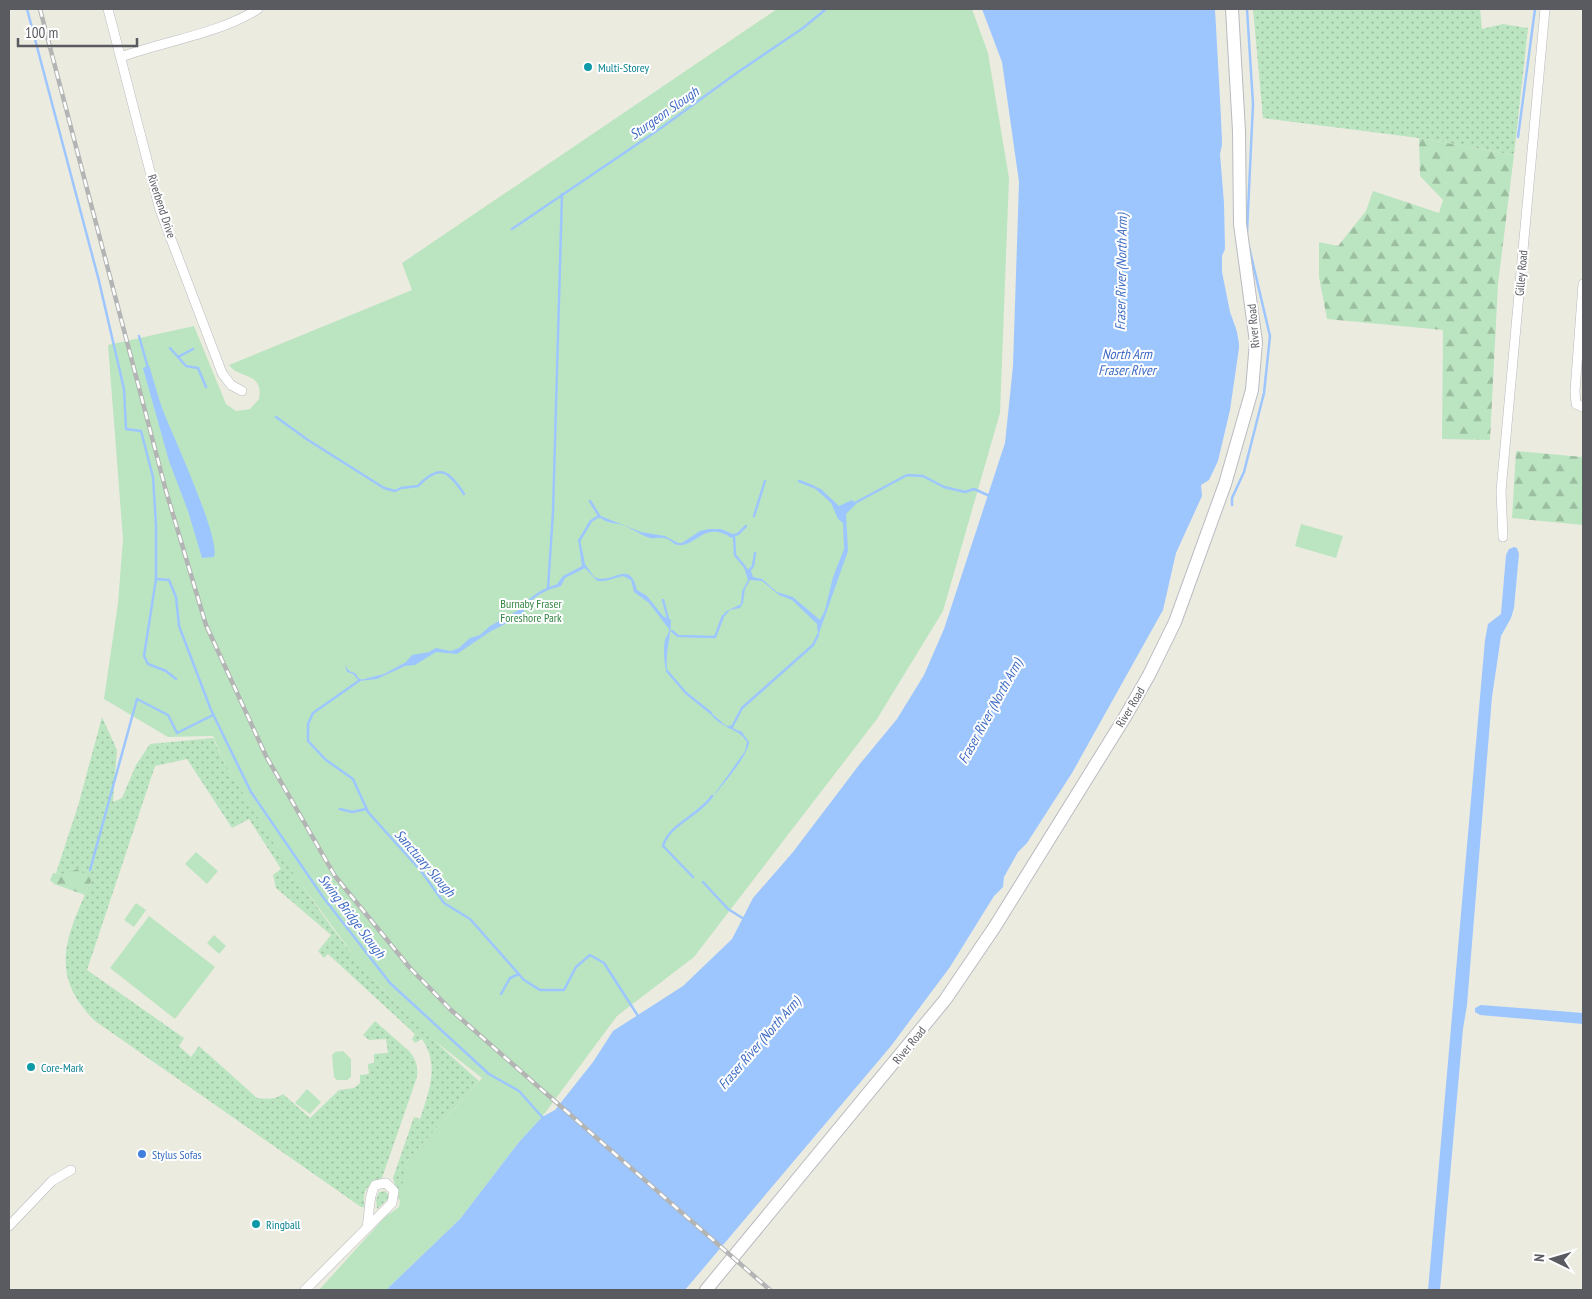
<svg xmlns="http://www.w3.org/2000/svg" width="1592" height="1299" font-family="'PT Sans Narrow',sans-serif">
<style>
.grass{fill:url(#grass-dots)}
.forest{fill:url(#forest-firs)}
.green{fill:#bbe5c1}
.water{fill:#9dc6ff}
.pier{fill:#ecebe0}
.lines{fill:none;stroke-linecap:round;stroke-linejoin:round}
.stream{stroke:#9dc6ff;stroke-width:2.5}
.street-casing{stroke:#b8b9bf;stroke-width:10}
.secondary-casing{stroke:#b9bbc2;stroke-width:14}
.street{stroke:#fff;stroke-width:9}
.secondary{stroke:#fff;stroke-width:12}
.rail-casing{stroke:#b3b4b4;stroke-width:4.5}
.rail{stroke:#fff;stroke-width:2.5;stroke-dasharray:8;stroke-linecap:butt}
.culture-dot{fill:#0f9aa8;stroke:#fff;stroke-width:2}
.shop-dot{fill:#3f7fe0;stroke:#fff;stroke-width:2}
.labels{text-anchor:middle;dominant-baseline:central;stroke-width:4;stroke-linejoin:round;paint-order:stroke}
.culture-label{font-size:12px;fill:#0d838f;stroke:#fff;text-anchor:start}
.street-label{font-size:12px;fill:#595b61;stroke:#fff}
.park-label{font-size:12px;fill:#338643;stroke:#fff}
.shop-label{font-size:12px;fill:#366cbe;stroke:#fff;text-anchor:start}
.water-label{font-size:14px;font-style:italic;fill:#3e6bc4;stroke:#fff}
</style>
<defs>
<pattern id="grass-dots" width="8" height="8" patternUnits="userSpaceOnUse" patternTransform="scale(1.25)"><rect width="8" height="8" fill="#bbe5c1"/><path d="M2 2h.1M6 6h.1" fill="none" stroke="#9bbda0" stroke-width="1.8" stroke-linecap="round"/></pattern>
<pattern id="forest-firs" width="22" height="20" patternUnits="userSpaceOnUse" patternTransform="scale(1.25)"><rect width="22" height="20" fill="#bbe5c1"/><path d="M5 1l3.5 6h-7zM16 11l3.5 6h-7z" fill="#9bbda0"/></pattern>
</defs>
<rect width="100%" height="100%" fill="#ecebe0"/>
<path class="grass" d="M1253,9H1480L1482,29L1503,24L1528,28L1514,155L1419,138L1263,118Z
M102,717L117,750L113,802L122,798L136,765L150,744L213,738L224,762C267,830 308,901 360,963C396,1006 437,1044 479,1081L406,1162L403,1199L399,1200L393,1178L414,1117L420,1119C429,1090 440,1066 422,1039L415,1043L412,1039L415,1034L328,954L324,958L318,951L331,935L276,888L273,875L281,869L249,819L232,828L187,759L155,766L87,970L184,1038L179,1046L191,1057L199,1046L257,1098C267,1099 274,1100 283,1094L310,1118L339,1090L354,1088L360,1083V1075L369,1074L368,1064L374,1063V1054L388,1053L386,1039L369,1040L363,1035L375,1021L409,1051C416,1059 418,1066 417,1077L382,1178C368,1183 361,1192 365,1207H361L95,1021C46,973 68,933 92,879L56,873L78,806Z
M385,1191L390,1197L377,1209L376,1200L379,1192Z"/>
<path class="forest" d="M1419,138L1514,155L1498,284L1490,440L1442,439L1443,330L1327,319L1319,277V242L1338,246L1366,211L1373,191L1439,213L1443,200L1420,176Z
M1516,451L1583,457V525L1512,518Z
M77,869L92,879L85,895L54,884L50,880L53,873L65,874Z"/>
<path class="green" d="M777,9H972L988,53L1009,178L1000,413L943,611L877,719L694,957L617,1016L542,1117L519,1142L460,1219L386,1290H319L385,1217L399,1207L406,1162L482,1078L422,1031L360,964L285,862L224,762L213,736L168,737L104,699L118,603L123,539L108,345L194,326L226,404L236,411L250,409L259,399C264,371 239,380 229,365L412,290L402,263Z
M1301,524L1343,536L1336,558L1295,546Z
M196,852L218,871L207,884L185,864Z
M136,903L146,910L134,927L124,920Z
M149,916L215,967L175,1019L110,968Z
M214,935L226,946L219,954L207,943Z
M343,1051L351,1059V1077L347,1080H337L334,1077L332,1055L335,1052Z
M307,1089L321,1102L310,1114L295,1103Z"/>
<path class="water" d="M982,9H1215L1231,298L1242,361L1230,429L1209,492L1179,555L1166,609L1136,674L967,949L906,1031L691,1290H386L460,1219L519,1142L542,1117L555,1110L593,1062L613,1031L683,986L732,939L753,898L793,852L859,765L897,719L924,675L944,629L1005,443L1013,366L1019,182L1002,62Z
M149,365C154,381 158,398 164,413C173,436 221,539 214,557L202,558L188,511L169,461L143,368Z
M811,485L821,489L839,506L852,500L856,504L846,514L848,551L818,636L817,624L792,600L779,595L762,581L750,580L745,589L743,603L740,608L730,610L721,620L725,612L741,604L742,591L748,580L743,565L751,571L753,577L762,579L777,592L793,597L820,620L825,610L833,577L844,549L843,523L838,519L831,503Z
M598,515L641,532L665,536L678,543H682L700,531L709,529H721L735,535L732,538C704,520 696,547 679,545C674,545 673,542 669,540C663,536 656,539 650,538C640,535 632,528 622,525C613,522 605,524 598,515Z
M578,539H580L585,564L594,577C613,586 629,557 637,590L647,596L663,616L671,620C671,638 664,655 668,674C664,669 663,647 665,640C667,635 669,634 669,629L649,603L634,592L631,580L623,576L605,581H597L585,568L565,578L561,586L554,588L563,576L582,566Z
M1514,547L1517,548L1519,554L1514,608L1511,618L1501,636L1492,697L1467,1005L1463,1029L1440,1290H1428L1485,640L1488,624L1501,614L1506,555L1509,549Z
M524,607V615L491,631L457,654L436,652L415,665L405,666L377,679L359,681L353,674L347,672L345,665L349,671L355,673L360,680L384,674L406,662L412,655L429,652L436,648L451,651L459,648L470,638L480,635L490,626Z
M709,711L725,725L742,732L749,742C748,756 721,787 711,799L745,751L747,742C738,727 719,729 709,711Z
M1481,1005L1583,1013V1024L1480,1015L1475,1012V1008Z"/>
<path class="pier" d="M1215,9H1218L1224,84L1234,298L1245,361L1232,430L1211,493L1182,555L1169,610L1138,675L1048,821L1022,861L969,951L817,1146L694,1290H685L891,1046L950,967L994,896L1003,887L1004,877L1018,852L1027,843L1072,773L1163,610L1176,553L1202,496L1201,485L1209,480L1218,461L1230,410L1239,348V337L1230,312L1222,272V256L1225,249L1224,203L1220,154L1222,145L1220,46Z"/>
<g class="lines">
<path class="stream" d="M27,9L99,281L124,389L126,429L141,431L153,477L156,525V579L144,656L148,664L166,671L176,679
M1518,137L1535,9
M512,229L661,128L738,72L803,28L826,9
M1247,232L1253,104L1247,9
M139,336L148,368
M170,348L186,366L198,368L206,387
M178,357L193,349
M276,417L308,440L384,488L395,491L401,488L418,486C440,463 449,471 464,494
M799,481L814,487
M590,501L600,517
M853,504L907,475L923,476L944,487L965,492L974,489L992,497
M1232,505V498L1244,472L1264,393L1270,336L1249,247
M754,516L765,481
M730,536L738,534L746,526
M734,537L735,555L745,567
M579,541L591,521L599,516
M749,571L753,566L755,553
M156,579L169,580L176,597L179,626L211,710L251,792L323,897L390,983L489,1074L519,1091L543,1118
M548,588L553,512L562,194
M663,600L669,622
M523,609C529,598 544,589 556,586
M672,631L678,636L715,637L723,616
M667,671L686,693L711,713
M360,680L313,713L308,724V741L326,760L353,779L368,812L421,871L444,903L470,919L524,980L540,990H564L576,967L590,955L604,963L638,1016
M729,727H732L742,708L813,645L818,635
M340,809L352,812L366,809
M90,870L137,699L168,715L177,733L213,715
M693,877L663,846C669,824 700,815 712,796
M703,882L728,909L744,919
M501,994L510,978L519,974"/>
<defs>
<path id="street" d="M108,9L160,210L222,373L231,385L242,391
M121,57C167,40 216,35 258,9
M1583,284L1575,391L1576,404L1583,407
M1503,537L1501,491L1545,9
M9,1226L52,1181L71,1170
M305,1290L392,1203L394,1191L386,1183L375,1185C368,1197 370,1213 367,1227"/>
<path id="secondary" d="M706,1290L945,1000L994,928L1125,717L1149,675L1175,622L1225,484L1252,390L1256,342L1240,224L1239,131L1232,9"/>
</defs>
<use href="#street" class="street-casing"/>
<use href="#secondary" class="secondary-casing"/>
<use href="#street" class="street"/>
<use href="#secondary" class="secondary"/>
<defs>
<path id="rail" d="M40,9L166,491L206,625L266,756L335,876L410,968L451,1010L770,1290"/>
</defs>
<use href="#rail" class="rail-casing"/>
<use href="#rail" class="rail"/>
</g>
<g class="culture-dot">
<circle cx="588" cy="67" r="5"/>
<circle cx="31" cy="1067" r="5"/>
<circle cx="256" cy="1224" r="5"/>
</g>
<circle class="shop-dot" cx="142" cy="1154" r="5"/>
<g class="labels">
<g class="culture-label">
<text x="598" y="67">Multi-Storey</text>
<text x="41" y="1067">Core-Mark</text>
<text x="266" y="1224">Ringball</text>
</g>
<g class="street-label">
<text transform="translate(162 206) rotate(72)">Riverbend Drive</text>
<text transform="translate(1521 273) rotate(-85)">Gilley Road</text>
<text transform="translate(1253 326) rotate(-95)">River Road</text>
<text transform="translate(1130 707) rotate(-59)">River Road</text>
<text transform="translate(909 1045) rotate(-51)">River Road</text>
</g>
<g class="park-label">
<text x="531" y="603">Burnaby Fraser<tspan x="531" dy="14">Foreshore Park</tspan></text>
</g>
<g class="shop-label">
<text x="152" y="1154">Stylus Sofas</text>
</g>
<g class="water-label">
<text transform="translate(664 113) rotate(-35)">Sturgeon Slough</text>
<text transform="translate(1121 272) rotate(-89)">Fraser River (North Arm)</text>
<text x="1127" y="354">North Arm<tspan x="1127" dy="16">Fraser River</tspan></text>
<text transform="translate(990 711) rotate(-61)">Fraser River (North Arm)</text>
<text transform="translate(425 863) rotate(49)">Sanctuary Slough</text>
<text transform="translate(352 916) rotate(53)">Swing Bridge Slough</text>
<text transform="translate(759 1043) rotate(-49)">Fraser River (North Arm)</text>
</g>
</g>
<rect width="1592" height="1299" fill="none" stroke="#595b61" stroke-width="20"/>
<g transform="translate(1552 1259) rotate(275)" stroke="#ffffff" stroke-width="4" paint-order="stroke">
<path d="M0-4L9 19L0 12L-9 19Z" fill="#595b61"/>
<text y="-8" font-size="14" font-weight="bold" text-anchor="middle" fill="#595b61">N</text>
</g>
<path d="M18 38v8h119v-8" fill="none" stroke="#595b61" stroke-width="2.5"/>
<text x="25" y="38" font-size="15" fill="#595b61" stroke="#ffffff" stroke-width="4" paint-order="stroke">100 m</text>
</svg>
